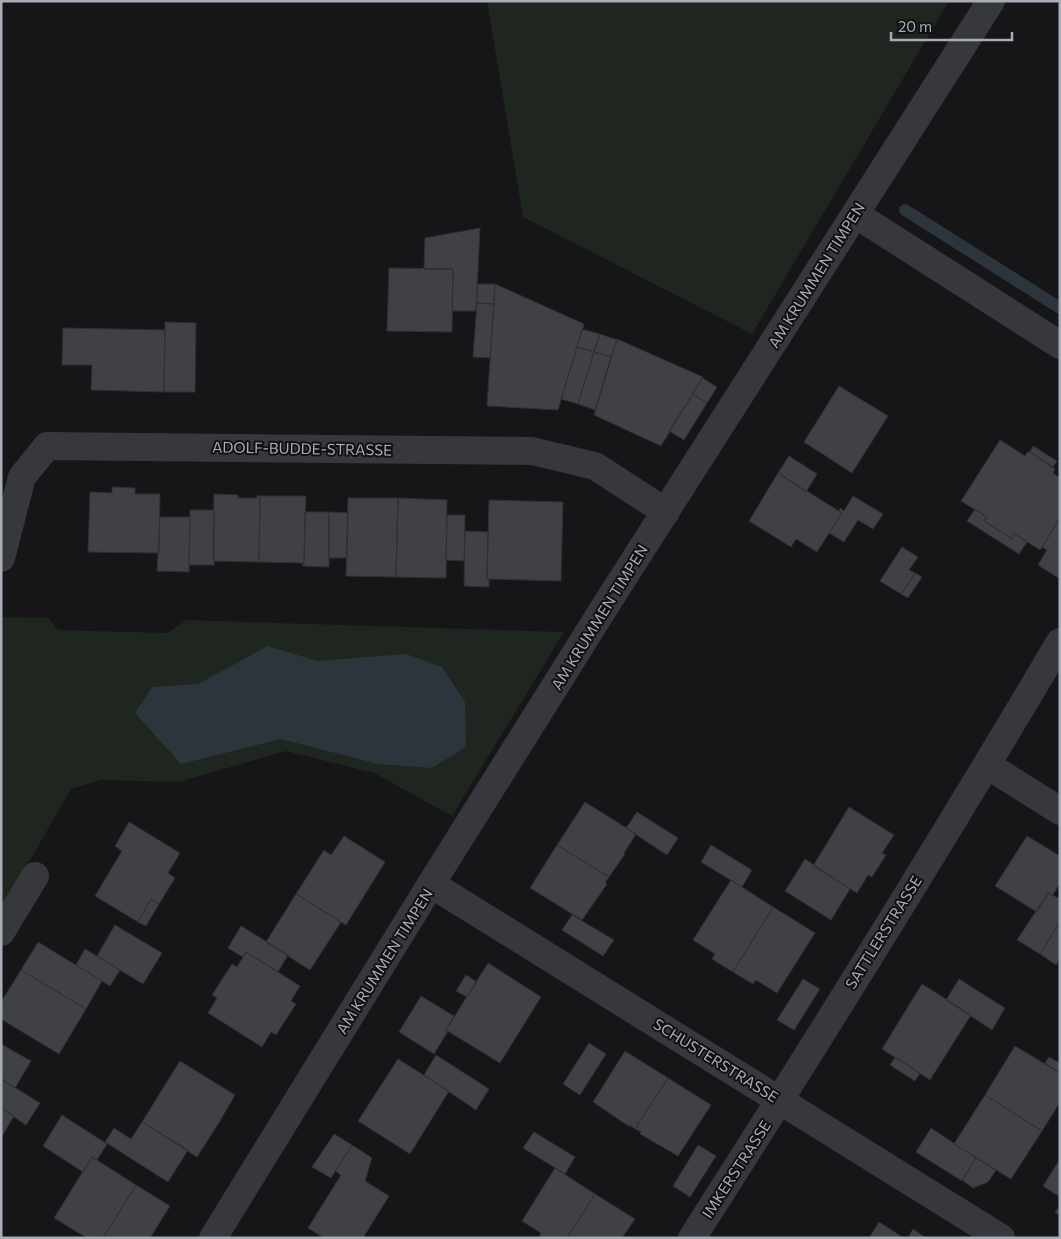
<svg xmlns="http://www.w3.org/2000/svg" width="1061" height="1239" font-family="Commissioner,sans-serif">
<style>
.green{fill:#1e261f}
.water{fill:#2c353c}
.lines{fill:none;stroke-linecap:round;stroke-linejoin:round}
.stream{stroke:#2c353c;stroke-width:12}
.building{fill:#404145;stroke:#303034}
.minor{stroke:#37383d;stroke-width:28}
.labels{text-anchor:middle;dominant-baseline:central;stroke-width:4;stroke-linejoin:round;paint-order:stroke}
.street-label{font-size:15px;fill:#a8adb8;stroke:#111113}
</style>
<rect width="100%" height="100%" fill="#161618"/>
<path class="green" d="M487,1H949L752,334L523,217Z
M1,617L49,618L58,630L167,633L187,620L564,632L452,816L374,773L286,751L179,782L101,780L71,789L33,855L1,905Z"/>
<path class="water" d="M268,646L317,661L406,654L442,667L465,702L466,747L432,768L378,764L281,739L181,764L135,713L152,687L198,684Z"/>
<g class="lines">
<path class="stream" d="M905,210L1060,308"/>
</g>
<path class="building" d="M480,228L476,311H452L453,269H424L425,238Z
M389,268L453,269L452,332L387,331Z
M477,284H495L494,304L477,303Z
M495,284L584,324L558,410L487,406Z
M477,303L494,304L490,358L473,357Z
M165,322L196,323L195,392H164Z
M63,328L165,330L164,392L91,390L92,365H62Z
M582,329L600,334L594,352L577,347Z
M600,334L617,340L611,357L594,352Z
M617,339L703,377L661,446L594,415Z
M577,347L594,352L578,404L561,399Z
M594,352L611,357L595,410L578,404Z
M702,378L717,387L707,403L693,394Z
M839,386L888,416L852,473L804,442Z
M693,394L707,403L684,440L669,431Z
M1000,440L1025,456L1028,452H1030L1055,469L1053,473L1060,478V518L1040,550L1015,534L1012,539L984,521L987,517L961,501Z
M1033,446L1057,461L1053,467L1030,452Z
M789,456L817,474L806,492L778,473Z
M778,473L842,513L817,552L796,539L791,547L749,521Z
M112,487L135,488V494H160L159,553L88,552L90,492L112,493Z
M214,494L238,495V498H257V495L260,496L259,562L213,561Z
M260,496H306L304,563L259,562Z
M853,496L883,514L873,529L858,520L844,542L829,533L842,513L839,511L840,508L844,511Z
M348,498H398L396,577L346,576Z
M398,498L447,500L446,578L396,577Z
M489,500L563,502L561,581L487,579Z
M975,509L987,517L984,521L1012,539L1015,534L1027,542L1019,554L967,521Z
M190,510H214V565H189Z
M305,512H329V567L303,566L302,563H304Z
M329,512L348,513L347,558H329Z
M447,515H465L464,561L446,560Z
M160,517H190L189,572L157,571Z
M1060,518V579L1038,565L1047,550L1042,547Z
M465,531L488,532L487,579H489V587L464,586Z
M902,547L918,557L909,570L915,573L901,594L880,581Z
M915,573L922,577L908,598L901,594Z
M585,802L636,834L624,853L625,854L609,877L557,845Z
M849,807L894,835L882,853L886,855L872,877L868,875L857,893L813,866Z
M637,812L678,838L667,855L626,828Z
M129,822L180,853L168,873L175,878L159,904L151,899L138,922L95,896L122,851L115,846Z
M344,836L385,862L346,925L296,894L324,850L331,855Z
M1027,836L1060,856V875L1058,878L1060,880V883L1052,896L1048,893L1037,912L995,886Z
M557,845L609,877L605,882L607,884L582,920L530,888Z
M711,845L752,870L742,887L701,862Z
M805,859L850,889L831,920L785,891Z
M731,880L773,907L733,972L712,959L715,954L693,940Z
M1048,893L1060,899V922L1040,954L1017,940Z
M296,894L341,922L310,970L266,942Z
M151,899L159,904L146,926L138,922Z
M773,907L815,933L777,993L756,980L753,984L733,972Z
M572,915L614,940L603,956L562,930Z
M1060,922V959L1056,965L1040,954Z
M115,925L162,953L143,984L97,956Z
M241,926L288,955L278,972L246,952L243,957L228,948Z
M38,942L102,981L86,1009L21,970Z
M85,949L120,970L110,986L76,965Z
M246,952L300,986L291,1001L296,1004L276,1035L271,1032L262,1047L208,1013L217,998L212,995L232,964L237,967Z
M488,963L541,997L500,1063L446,1030Z
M21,970L86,1009L59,1054L1,1019V1002Z
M466,975L477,982L467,997L456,991Z
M803,979L820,989L794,1030L777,1020Z
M959,979L1005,1008L992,1030L946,1000Z
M922,984L971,1015L930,1080L882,1049Z
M421,996L454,1016L446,1030L448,1031L434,1054L399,1032Z
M589,1043L606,1054L580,1095L563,1084Z
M1,1044L31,1061L15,1088L1,1079Z
M1015,1046L1060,1073V1102L1042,1131L985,1095Z
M625,1051L668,1078L635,1129L630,1125V1127L593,1102Z
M436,1055L489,1089L476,1110L424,1075Z
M895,1057L920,1073L915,1081L890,1065Z
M1049,1057L1060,1063V1073L1045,1063Z
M398,1059L449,1091L410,1154L358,1121Z
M180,1061L235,1095L220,1121L197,1157L142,1122Z
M668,1078L711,1105L678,1156L640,1134L641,1132L635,1129Z
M1,1079L40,1103L26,1125L1,1108Z
M985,1095L1042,1131L1011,1179L954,1144Z
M1,1108L14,1116L1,1138Z
M62,1115L107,1144L97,1160L92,1157L83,1172L43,1146Z
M142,1122L188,1150L168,1182L105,1142L114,1128L131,1139Z
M931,1128L976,1158L962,1181L916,1152Z
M534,1132L575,1157L565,1174L523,1148Z
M334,1134L352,1145L331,1178L312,1167Z
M352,1145L372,1158L365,1181L389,1196L363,1238H324L308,1228L341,1175L335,1171Z
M698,1145L716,1156L690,1197L673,1186Z
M92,1157L136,1185L103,1238H87L54,1218Z
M976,1158L996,1170L988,1182L973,1188L962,1180Z
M1060,1159V1197L1043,1186Z
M555,1168L595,1194L567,1238H539L541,1233L522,1221Z
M136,1185L170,1206L150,1238H103Z
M595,1194L635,1219L622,1238H567Z
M1060,1205V1215L1055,1213Z
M879,1222L904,1238H869Z
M913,1229L926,1238H908Z"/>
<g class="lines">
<path class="minor" d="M855,214L1060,345
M1,558L22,477L47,446L532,451L595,466L666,512
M987,765L1060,811
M431,884L1001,1238
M1,932L35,876
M213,1238L431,884L609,600L991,1
M692,1238C818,1041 941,843 1060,642"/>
</g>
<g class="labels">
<g class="street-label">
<text transform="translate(816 275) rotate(-58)">AM KRUMMEN TIMPEN</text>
<text transform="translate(302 448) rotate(1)">ADOLF-BUDDE-STRASSE</text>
<text transform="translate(599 617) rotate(-58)">AM KRUMMEN TIMPEN</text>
<text transform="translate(883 932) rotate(-58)">SATTLERSTRASSE</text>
<text transform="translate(384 961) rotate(-58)">AM KRUMMEN TIMPEN</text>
<text transform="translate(716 1060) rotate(32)">SCHUSTERSTRASSE</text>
<text transform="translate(736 1169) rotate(-57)">IMKERSTRASSE</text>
</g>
</g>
<rect width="1061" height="1239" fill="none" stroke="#a8adb8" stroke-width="5"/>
<path d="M891 32v8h121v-8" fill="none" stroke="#a8adb8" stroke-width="2.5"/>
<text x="898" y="32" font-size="15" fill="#a8adb8" stroke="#111113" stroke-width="4" paint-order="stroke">20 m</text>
</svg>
